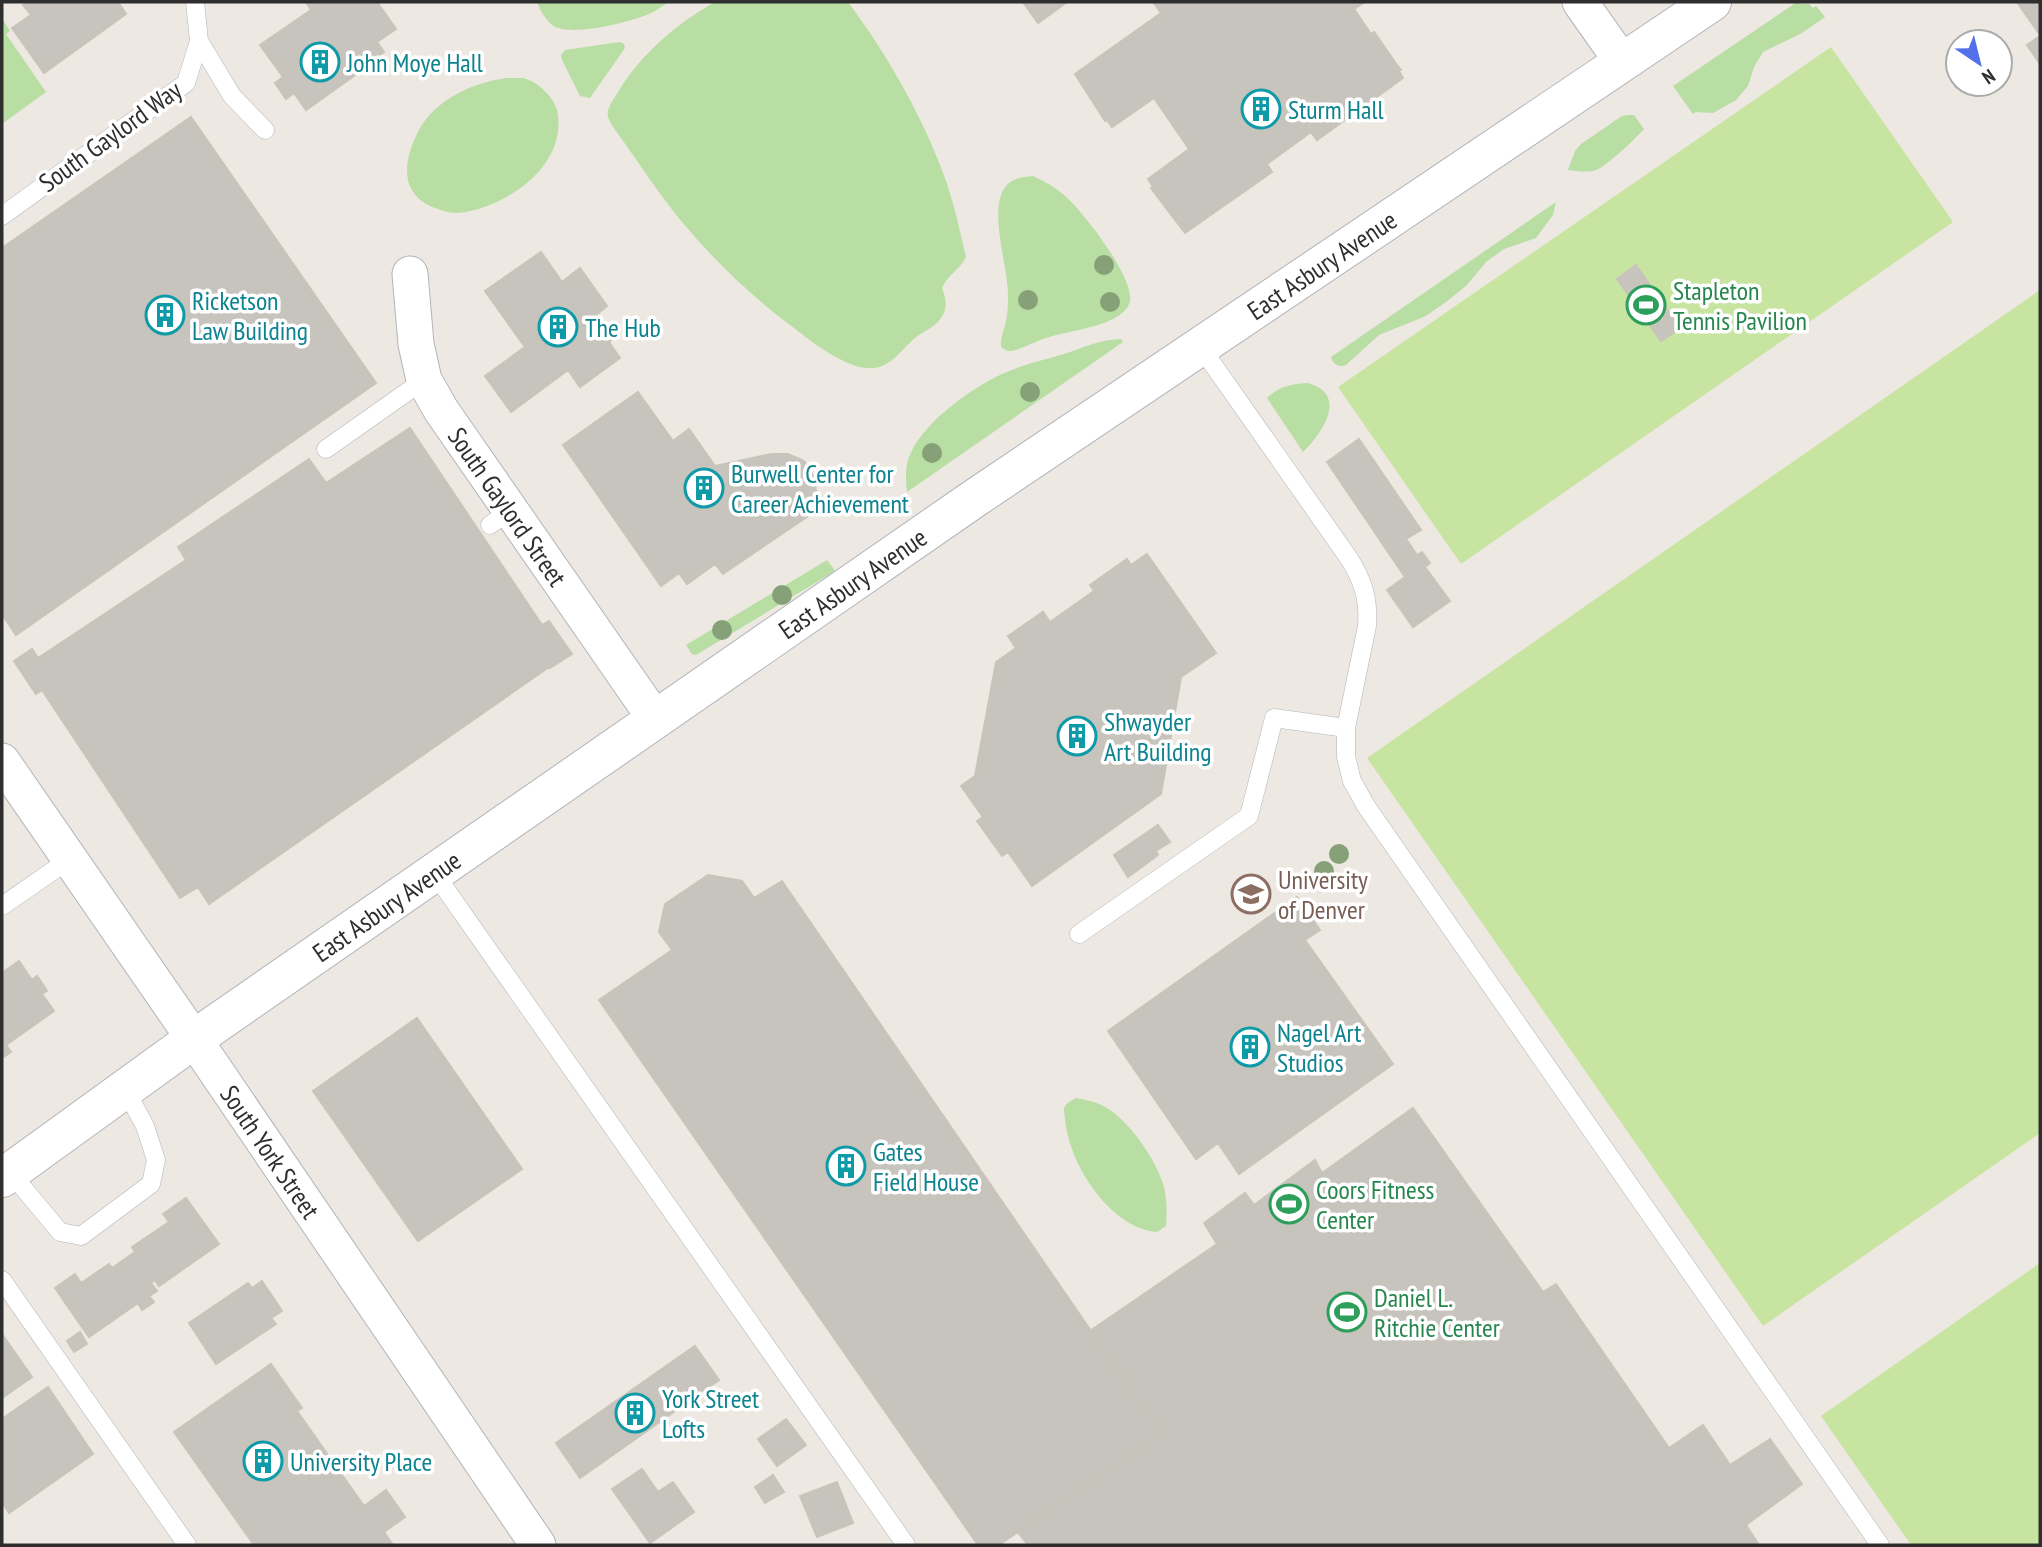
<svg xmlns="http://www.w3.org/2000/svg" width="2042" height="1547" font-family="'PT Sans Narrow',sans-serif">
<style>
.green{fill:#b8dea4}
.pitch{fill:#c8e4a1}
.building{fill:#c7c3bd;stroke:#c9c4bb;stroke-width:2}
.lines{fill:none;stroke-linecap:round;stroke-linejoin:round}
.lane-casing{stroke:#b2b4bc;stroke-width:19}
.street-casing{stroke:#b2b4bc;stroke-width:37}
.secondary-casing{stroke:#b2b4bc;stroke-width:40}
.lane{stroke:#fff;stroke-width:18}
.street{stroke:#fff;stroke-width:35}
.secondary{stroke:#fff;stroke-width:38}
.tree{fill:#86a078}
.labels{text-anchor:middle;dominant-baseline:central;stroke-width:7;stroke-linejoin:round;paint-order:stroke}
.culture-label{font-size:26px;fill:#0d838f;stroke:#fff;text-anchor:start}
.street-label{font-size:26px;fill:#2e2e2e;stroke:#fff}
.leisure-label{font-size:26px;fill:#27864d;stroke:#fff;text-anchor:start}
.education-label{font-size:26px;fill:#785e54;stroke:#fff;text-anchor:start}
</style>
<rect width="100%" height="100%" fill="#ede8e2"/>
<path class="green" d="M537,2H668C662,6 656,11 649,14C630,22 569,38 552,25C545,19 540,10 537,2Z
M715,2H848C886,53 919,110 942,170C953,198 959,228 966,257C959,271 948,274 942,288C946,298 948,308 941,318C935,327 924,331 916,337C904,347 894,363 879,367C869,370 857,367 848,363C827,354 808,339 790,325C750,295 714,260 682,222C657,192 636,158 613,127C611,123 609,120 608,117C606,108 614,99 618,92C642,53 676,24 715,2Z
M1797,2L1801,4H1809L1813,8L1816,6L1825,17L1802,33L1763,52L1754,67L1748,86L1736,100L1713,113L1696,112L1693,114L1673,86Z
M2,18L10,31L6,34L46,92L2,124Z
M620,42L624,44L625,48L590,98L580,96L562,60L561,55L565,50Z
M507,78C512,78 518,78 523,78C537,81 553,96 557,110C569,165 506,208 458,213C450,213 440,210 432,207C398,192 404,158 419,130C436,99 474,82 507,78Z
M1628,115H1634L1644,129C1636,138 1606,167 1596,170C1588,173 1577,171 1568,170L1575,151L1581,144L1622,116Z
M1033,176C1044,181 1055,187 1065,196C1082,210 1139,283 1129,304C1127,310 1119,316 1113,319C1093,329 1068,331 1046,338C1036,341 1020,350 1011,351C1005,351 1006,350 1001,347C1000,338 1004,330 1006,321C1008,313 1008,303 1008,294C1008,266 986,204 1008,184C1015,177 1024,177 1033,176Z
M1556,202L1553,215L1536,238L1504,249L1486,262L1467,285L1446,302L1426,316L1379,335L1346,365C1338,368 1333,364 1331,357Z
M1121,339L1123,342L907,492C906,482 905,470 908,460C919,425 970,389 1002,374C1022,365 1043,360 1064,354C1082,348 1102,339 1121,339Z
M1307,383C1349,393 1323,433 1303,452L1267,398C1279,387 1290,384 1307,383Z
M827,560L835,571L696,655L692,654L686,645Z
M1076,1098C1086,1100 1098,1102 1107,1108C1130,1122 1157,1161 1164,1187C1167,1200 1167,1213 1166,1226L1157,1232C1141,1231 1125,1222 1113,1211C1088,1188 1069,1154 1065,1120C1065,1120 1064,1110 1064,1109C1065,1103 1071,1101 1076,1098Z"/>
<path class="pitch" d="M1831,47L1953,222L1461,564L1338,387Z
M2040,290V1133L1763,1326L1367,758Z
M2040,1263V1545H1911L1821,1416Z"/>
<path class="building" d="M28,2H118L126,14L44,73L12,28L31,15L23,5Z
M306,2H377L396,29L377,42L384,52L353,73L355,75L306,110L294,93L286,99L275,83L283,77L260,45L311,10Z
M1023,2H1067L1038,23Z
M1153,2H1365L1354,9L1371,34L1374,32L1397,65L1401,70L1399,71L1403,78L1317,140L1311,132L1267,164L1272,172L1185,233L1151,188L1153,187L1148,179L1189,149L1154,98L1112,127L1107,120L1105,121L1075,74L1161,13Z
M2017,2H2040V35Z
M2040,36V64L2027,45Z
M191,117L376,383L16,635L2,614V248Z
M541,252L562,282L580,268L607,306L596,315L613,339L609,342L620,358L580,387L568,370L511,412L485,376L525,347L485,291Z
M1636,265L1680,328L1661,341L1617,279Z
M638,392L673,441L689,429L715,466L771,454H788L804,461L814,477L817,498L811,514L723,574L715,564L687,584L679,573L661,586L563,445Z
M410,428L542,625L549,621L572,654L550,668L549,667L209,904L198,887L180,898L42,690L36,694L14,661L32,649L38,658L186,560L178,547L309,459L326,483Z
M1359,439L1421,530L1406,539L1417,555L1422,552L1430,563L1425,567L1450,601L1413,627L1387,590L1405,577L1327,462Z
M1147,554L1216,653L1181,677L1161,794L1032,886L1008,852L1002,856L977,821L983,817L961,786L975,776L996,662L1016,648L1008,636L1043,612L1050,622L1094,591L1090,585L1127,559L1131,565Z
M1158,825L1170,842L1156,851L1158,855L1128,877L1114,855Z
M708,875L742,881L754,898L782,881L1161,1433L999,1545H978L599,1000L672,950L659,932L665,904Z
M1297,897L1320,930L1305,940L1393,1064L1239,1174L1218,1143L1196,1159L1108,1031Z
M19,961L32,980L37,976L42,983L47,991L42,994L54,1011L6,1045L11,1052L2,1058V973Z
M417,1018L522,1169L418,1241L313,1091Z
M1413,1108L1543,1292L1556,1284L1669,1448L1703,1425L1730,1465L1770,1439L1802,1484L1746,1525L1759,1545H1028L1017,1531L1161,1433L1090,1331L1217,1244L1204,1223L1245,1193L1254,1205L1315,1160L1322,1173Z
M186,1198L219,1244L159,1286L155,1280L151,1283L157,1291L149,1296L154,1302L142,1310L138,1303L89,1337L55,1288L75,1274L81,1283L109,1264L112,1268L135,1252L132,1247L169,1222L163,1214Z
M262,1281L282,1311L271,1318L276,1324L216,1364L189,1323L248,1283L252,1288Z
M80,1332L87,1344L74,1352L67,1341Z
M2,1334L32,1377L2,1398Z
M695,1346L719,1380L580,1478L556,1443Z
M271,1364L302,1408L297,1411L364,1506L386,1490L405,1517L384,1532L393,1545H254L174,1432Z
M48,1387L93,1454L9,1513L4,1505L2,1506V1419Z
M786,1419L806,1445L777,1466L758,1439Z
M642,1469L658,1492L673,1482L694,1512L650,1543L612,1489Z
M773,1475L784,1492L765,1503L755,1487Z
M837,1482L853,1523L817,1537L800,1496Z"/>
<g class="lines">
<defs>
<path id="lane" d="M199,41L232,96L265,130
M2,216L186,83L199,41L195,2
M1200,346L1348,557C1363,580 1369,599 1367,626L1346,728V757L1352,781L1366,806L1880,1545
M326,449L424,380
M490,525L511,510
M435,874L906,1545
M2,906L70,859
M1079,934L1249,816L1274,718L1346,728
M10,1172L60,1232L81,1236L151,1184L156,1160L145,1126L125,1089
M2,1280L187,1545"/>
<g id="street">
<path d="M1580,2L1623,63"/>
<path id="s1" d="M410,274L416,344L424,380L441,410L656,720"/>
<path id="s2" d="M2,761L194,1039L538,1545"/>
</g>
<g id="secondary">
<path id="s3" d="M2,1178L194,1039L975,498L1712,2"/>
</g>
</defs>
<use href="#lane" class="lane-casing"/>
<use href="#street" class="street-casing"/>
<use href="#secondary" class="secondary-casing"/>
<use href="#lane" class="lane"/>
<use href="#street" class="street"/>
<use href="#secondary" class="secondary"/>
</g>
<g class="tree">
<circle cx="1104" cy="265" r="10"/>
<circle cx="1028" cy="300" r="10"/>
<circle cx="1110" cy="302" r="10"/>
<circle cx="1030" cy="392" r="10"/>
<circle cx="932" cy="453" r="10"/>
<circle cx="782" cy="595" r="10"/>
<circle cx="722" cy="630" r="10"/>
<circle cx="1339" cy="854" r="10"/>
<circle cx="1324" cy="871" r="10"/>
</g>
<defs>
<symbol id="building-ring" viewBox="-11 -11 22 22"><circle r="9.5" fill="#fff" stroke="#0f9aa8" stroke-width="1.5"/><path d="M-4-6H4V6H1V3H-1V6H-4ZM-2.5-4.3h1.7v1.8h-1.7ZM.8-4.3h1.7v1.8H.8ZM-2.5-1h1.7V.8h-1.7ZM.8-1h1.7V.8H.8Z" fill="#0f9aa8"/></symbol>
<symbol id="stadium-ring" viewBox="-11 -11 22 22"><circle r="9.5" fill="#fff" stroke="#2e9e5b" stroke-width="1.5"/><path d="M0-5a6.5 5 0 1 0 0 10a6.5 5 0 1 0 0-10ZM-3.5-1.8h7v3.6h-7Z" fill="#2e9e5b"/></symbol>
<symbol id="university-ring" viewBox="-11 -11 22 22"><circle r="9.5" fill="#fff" stroke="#8d6e63" stroke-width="1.5"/><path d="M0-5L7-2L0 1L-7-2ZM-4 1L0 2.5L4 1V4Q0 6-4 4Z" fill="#8d6e63"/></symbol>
</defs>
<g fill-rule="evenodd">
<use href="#building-ring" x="298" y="40" width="44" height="44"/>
<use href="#building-ring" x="1239" y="87" width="44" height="44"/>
<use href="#stadium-ring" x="1624" y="283" width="44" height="44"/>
<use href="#building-ring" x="143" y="293" width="44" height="44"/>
<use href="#building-ring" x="536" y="305" width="44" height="44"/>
<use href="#building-ring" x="682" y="466" width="44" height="44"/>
<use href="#building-ring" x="1055" y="714" width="44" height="44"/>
<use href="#university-ring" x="1229" y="872" width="44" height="44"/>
<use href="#building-ring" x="1228" y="1025" width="44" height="44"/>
<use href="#building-ring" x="824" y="1144" width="44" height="44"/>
<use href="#stadium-ring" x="1267" y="1182" width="44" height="44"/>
<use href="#stadium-ring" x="1325" y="1290" width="44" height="44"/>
<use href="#building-ring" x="613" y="1391" width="44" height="44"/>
<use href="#building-ring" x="241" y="1439" width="44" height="44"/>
</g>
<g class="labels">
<g class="culture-label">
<text x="347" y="62">John Moye Hall</text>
<text x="1288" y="109">Sturm Hall</text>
<text x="192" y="300">Ricketson<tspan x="192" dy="30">Law Building</tspan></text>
<text x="585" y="327">The Hub</text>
<text x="731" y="473">Burwell Center for<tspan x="731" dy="30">Career Achievement</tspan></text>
<text x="1104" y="721">Shwayder<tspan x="1104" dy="30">Art Building</tspan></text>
<text x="1277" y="1032">Nagel Art<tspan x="1277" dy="30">Studios</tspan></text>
<text x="873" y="1151">Gates<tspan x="873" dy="30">Field House</tspan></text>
<text x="662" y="1398">York Street<tspan x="662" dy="30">Lofts</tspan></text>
<text x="290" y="1461">University Place</text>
</g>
<g class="street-label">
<text transform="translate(110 136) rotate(-36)">South Gaylord Way</text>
<text stroke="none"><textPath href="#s3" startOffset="1605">East Asbury Avenue</textPath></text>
<text stroke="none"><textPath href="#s1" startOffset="259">South Gaylord Street</textPath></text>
<text stroke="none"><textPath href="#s3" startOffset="1038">East Asbury Avenue</textPath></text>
<text stroke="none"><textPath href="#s3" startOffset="471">East Asbury Avenue</textPath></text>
<text stroke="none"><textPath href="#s2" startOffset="474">South York Street</textPath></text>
</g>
<g class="leisure-label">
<text x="1673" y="290">Stapleton<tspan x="1673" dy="30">Tennis Pavilion</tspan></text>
<text x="1316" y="1189">Coors Fitness<tspan x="1316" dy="30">Center</tspan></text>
<text x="1374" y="1297">Daniel L.<tspan x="1374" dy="30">Ritchie Center</tspan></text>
</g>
<g class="education-label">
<text x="1278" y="879">University<tspan x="1278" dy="30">of Denver</tspan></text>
</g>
</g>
<rect width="2042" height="1547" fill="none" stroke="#2e2e2e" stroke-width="7"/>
<g transform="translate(1979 63) rotate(145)"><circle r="33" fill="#ffffff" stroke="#ababab" stroke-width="2"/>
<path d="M0-5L12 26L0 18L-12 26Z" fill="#5270ea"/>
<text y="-10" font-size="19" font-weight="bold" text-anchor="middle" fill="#2e2e2e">N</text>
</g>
</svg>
